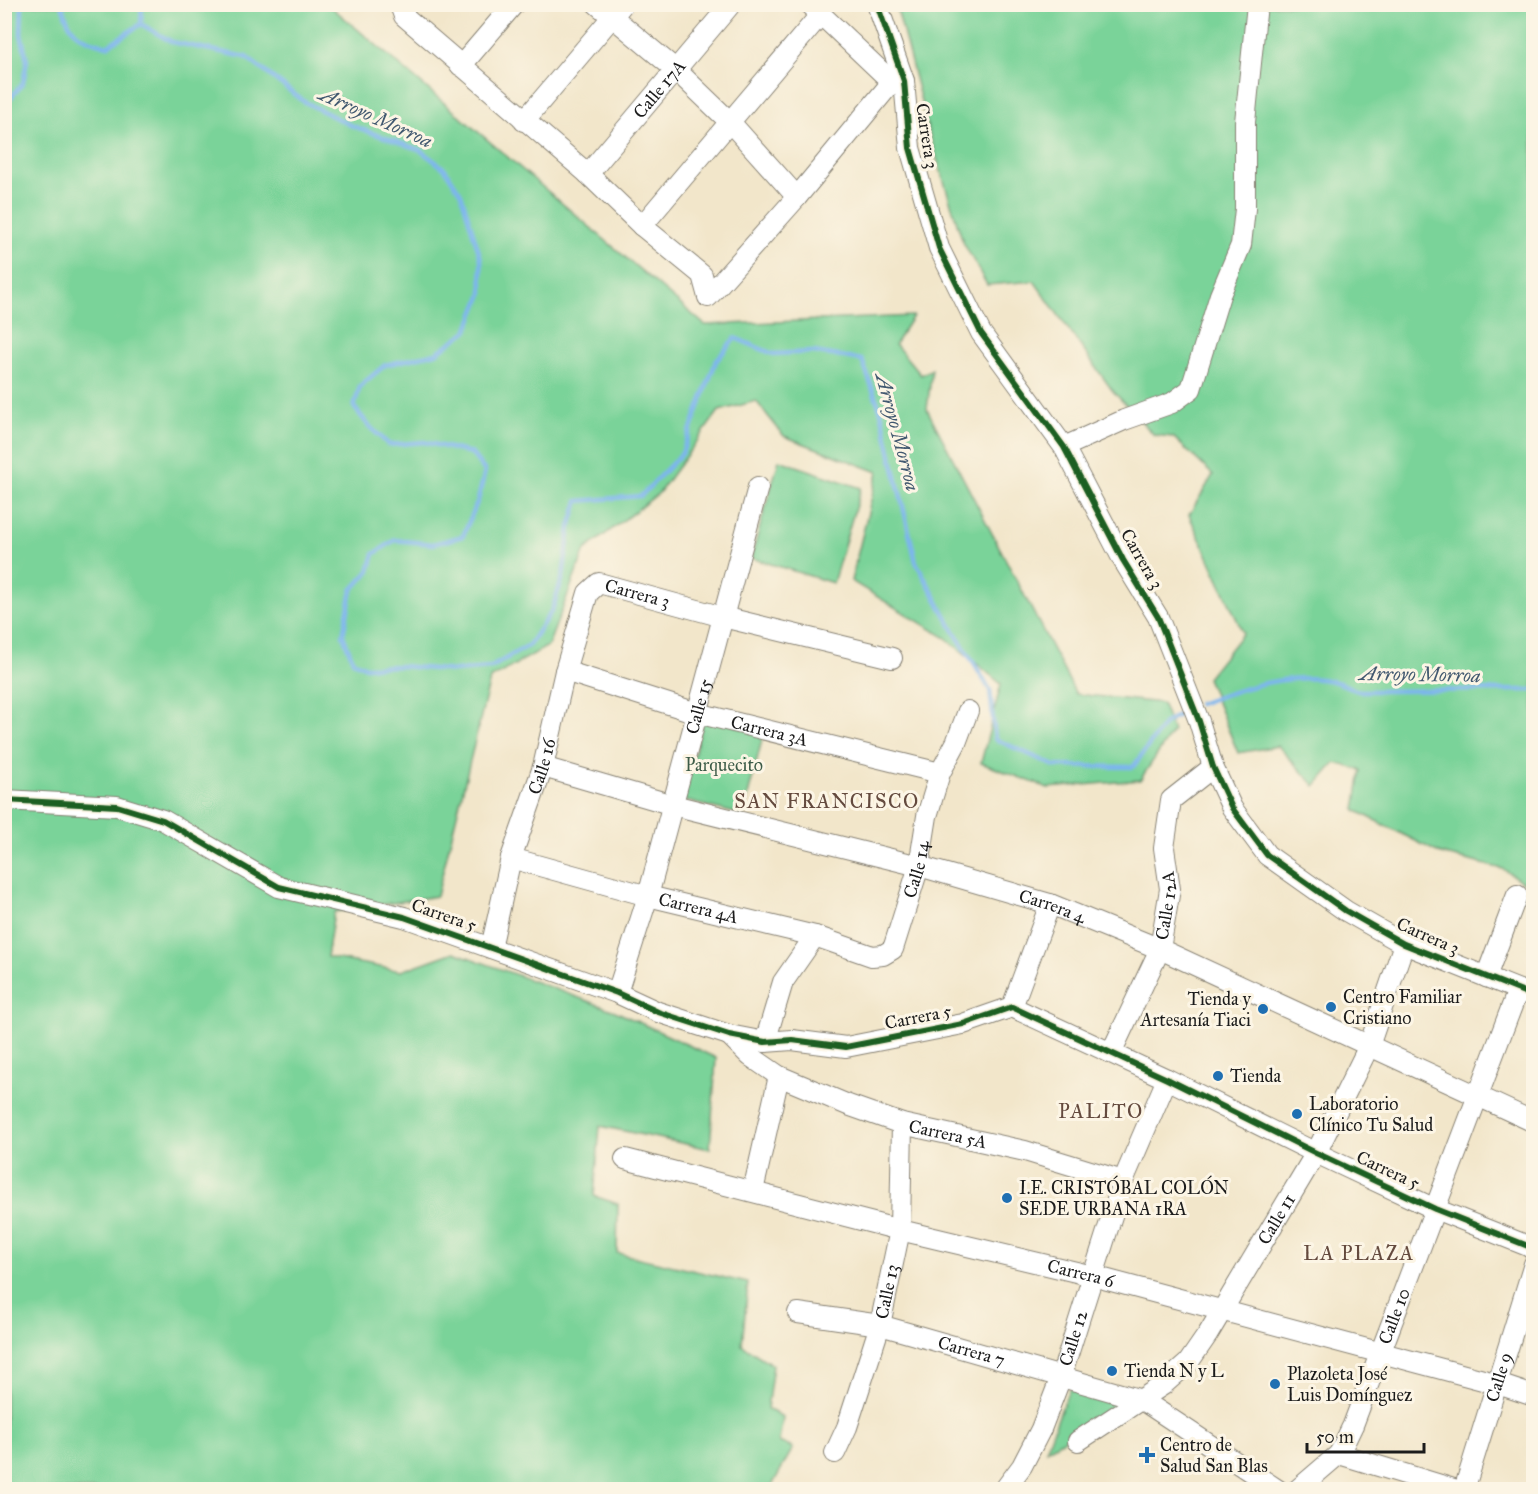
<svg xmlns="http://www.w3.org/2000/svg" width="1538" height="1494" font-family="'IM FELL Great Primer',serif">
<style>
.green{fill:#7ad399;stroke:#4b785a;stroke-width:1.5}
.lines{fill:none;stroke-linecap:round;stroke-linejoin:round}
.stream{stroke:#7cb5ed;stroke-width:4.5}
.minor-casing{stroke:#878173;stroke-width:22}
.minor{stroke:#fff;stroke-width:20}
.cycleway-casing{stroke:#fcf5e5;stroke-width:10}
.cycleway{stroke:#1b5e20;stroke-width:6}
.poi-dot{fill:#1f6fb2;stroke:#fcf5e5;stroke-width:2}
.labels{text-anchor:middle;dominant-baseline:central;stroke-width:6;stroke-linejoin:round;paint-order:stroke}
.street-label{font-size:18px;fill:#1c1c1c;stroke:#fcf5e5}
.park-label{font-size:18px;fill:#3d5c48;stroke:#fcf5e5}
.poi-label{font-size:18px;fill:#1c1c1c;stroke:#fcf5e5;text-anchor:start}
.water-label{font-size:20px;font-style:italic;fill:#425970;stroke:#fcf5e5}
.neighbourhood-label{font-size:20px;letter-spacing:1.5px;fill:#644a3e;stroke:#fcf5e5}
</style>
<rect width="100%" height="100%" fill="#fcf5e5"/>
<filter id="ink" filterUnits="userSpaceOnUse"><feTurbulence type="fractalNoise" baseFrequency=".0167" numOctaves="2"/><feDisplacementMap in="SourceGraphic" scale="12" xChannelSelector="R" yChannelSelector="G"/><feConvolveMatrix kernelMatrix="1 2 1 2 8 2 1 2 1" color-interpolation-filters="sRGB"/></filter>
<filter id="wash" filterUnits="userSpaceOnUse"><feTurbulence type="fractalNoise" baseFrequency=".008" numOctaves="4" result="noise"/><feDisplacementMap in="SourceGraphic" scale="24" xChannelSelector="R" yChannelSelector="G"/><feGaussianBlur stdDeviation="1.35" result="paint"/><feColorMatrix in="noise" values="0 0 0 0 0 0 0 0 0 0 0 0 0 0 0 0 0 1.4 0 .05"/><feComposite in="paint" operator="in"/></filter>
<g filter="url(#wash)">
<rect width="100%" height="100%" fill="#f2e6ca"/>
<path class="green" d="M5,5H329L705,325L913,316L895,344L921,375L932,369L927,409L1076,694L1162,703L1173,731L1140,780L1048,788L981,763L1001,684L946,638L851,581L878,472L784,436L756,401L719,411L659,493L585,550L548,646L490,679L437,896L334,912L327,957L401,971L454,952L615,1011L716,1058L710,1149L600,1126L594,1196L618,1204L617,1253L748,1283L742,1345L773,1365L767,1409L783,1417L779,1442L793,1448L770,1489L5,1490Z
M896,5H1533L1534,866L1530,887L1503,869L1441,854L1355,810L1361,770L1335,763L1315,786L1278,746L1238,753L1207,678L1243,633L1189,515L1213,475L1173,437L1154,435L1112,390L1034,281L987,285L963,242L931,140Z
M779,460L861,488L833,583L751,558Z
M704,717L764,732L743,815L682,800Z
M1069,1389L1127,1399L1125,1404L1046,1450Z"/>
<g class="lines">
<path class="stream" d="M62,4C70,35 79,38 107,46L141,24
M142,4L141,24L172,42L246,57L303,101L350,125L420,150L445,169L461,194L481,259L482,294L467,331L436,353L385,365L360,386L354,407L369,426L389,445L424,442L471,453L485,471L478,500L463,536L433,544L395,540L374,554L369,571L352,590L343,635L353,661L366,667L402,666L454,671L490,668L529,645L552,610L563,576L570,527L578,501L641,496L682,453L716,361L735,338L773,354L814,352L862,360L881,412L916,562L954,631L990,690L995,739L1055,766L1133,767L1165,723L1188,709
M4,106L23,83L27,60L21,34L22,4
M1199,704C1239,689 1293,670 1336,682C1344,684 1351,688 1358,691L1534,690"/>
</g>
</g>
<g filter="url(#ink)">
<g class="lines">
<defs>
<g id="minor">
<path d="M403,4L401,8L404,16L588,174L642,226L702,275L708,297L797,197L892,82L904,81"/>
<path d="M597,4L676,70L730,122L797,197"/>
<path d="M810,4L892,82"/>
<path d="M877,4L904,81L910,148L939,248L981,333L1064,447L1123,560L1158,617L1199,721L1213,767L1232,808L1267,855L1346,911L1404,944L1534,996"/>
<path d="M461,66L514,4"/>
<path d="M524,121L623,4"/>
<path id="s1" d="M588,174L731,4"/>
<path d="M642,226L821,14"/>
<path d="M1064,447L1124,420L1172,403L1191,389L1220,295L1241,245L1245,209V122L1257,4"/>
<path id="s2" d="M565,671L697,713L940,773"/>
<path id="s3" d="M543,767L673,805L919,866L1050,904L1160,949L1534,1122"/>
<path d="M4,800L117,806L163,820L279,887L404,917L617,993L658,1012L729,1035L765,1042L792,1040L846,1047L963,1024L1012,1007L1167,1079L1316,1153L1435,1209L1528,1246L1534,1250"/>
<path id="s4" d="M511,858L648,896L815,936L872,956L883,955L893,949L919,866L927,816L940,773L956,743L968,711"/>
<path id="s5" d="M491,948L511,858L543,767L565,671L588,593L599,583L723,617L892,658"/>
<path d="M1486,977L1517,895"/>
<path id="s6" d="M617,993L648,896L758,487"/>
<path d="M1012,1007L1050,904"/>
<path id="s7" d="M729,1035L750,1056L779,1076L848,1105L902,1124L1025,1151L1123,1181"/>
<path d="M765,1042L783,982L815,936"/>
<path id="s8" d="M1111,1053L1160,949L1170,889L1164,848L1171,800L1213,767"/>
<path id="s9" d="M625,1159L900,1230L1093,1276L1498,1384L1534,1396"/>
<path d="M753,1191L779,1076"/>
<path id="s10" d="M798,1313L880,1325L1142,1400L1278,1490"/>
<path id="s11" d="M1078,1441L1163,1385L1188,1363L1208,1334L1316,1153L1369,1046L1404,944"/>
<path id="s12" d="M835,1453L847,1427L880,1325L900,1230L902,1124"/>
<path d="M1339,1454L1457,1490"/>
<path id="s13" d="M1004,1490L1022,1466L1041,1429L1061,1377L1123,1181L1167,1079"/>
<path id="s14" d="M1297,1490L1339,1454L1353,1425L1518,990"/>
<path id="s15" d="M1464,1490L1534,1264"/>
</g>
</defs>
<use href="#minor" class="minor-casing"/>
<use href="#minor" class="minor"/>
<defs>
<path id="cycleway" d="M877,4L904,81L910,148L939,248L981,333L1064,447L1123,560L1158,617L1199,721L1213,767L1232,808L1267,855L1346,911L1404,944L1534,996
M4,800L117,806L163,820L279,887L404,917L617,993L658,1012L729,1035L765,1042L792,1040L846,1047L963,1024L1012,1007L1167,1079L1316,1153L1435,1209L1528,1246L1534,1250"/>
</defs>
<use href="#cycleway" class="cycleway-casing"/>
<use href="#cycleway" class="cycleway"/>
</g>
</g>
<g class="poi-dot">
<circle cx="1331" cy="1007" r="6"/>
<circle cx="1263" cy="1009" r="6"/>
<circle cx="1218" cy="1076" r="6"/>
<circle cx="1297" cy="1114" r="6"/>
<circle cx="1007" cy="1198" r="6"/>
<circle cx="1112" cy="1371" r="6"/>
<circle cx="1275" cy="1384" r="6"/>
<path d="M1144 1446h6v6h6v6h-6v6h-6v-6h-6v-6h6z"/>
</g>
<g class="labels">
<g class="street-label">
<text stroke="none"><textPath href="#s1" startOffset="111">Calle 17A</textPath></text>
<text transform="translate(927 136) rotate(81)">Carrera 3</text>
<text transform="translate(1142 559) rotate(60)">Carrera 3</text>
<text stroke="none"><textPath href="#s5" startOffset="423">Carrera 3</textPath></text>
<text stroke="none"><textPath href="#s6" startOffset="298">Calle 15</textPath></text>
<text stroke="none"><textPath href="#s2" startOffset="213">Carrera 3A</textPath></text>
<text stroke="none"><textPath href="#s5" startOffset="189">Calle 16</textPath></text>
<text stroke="none"><textPath href="#s4" startOffset="480">Calle 14</textPath></text>
<text stroke="none"><textPath href="#s8" startOffset="159">Calle 12A</textPath></text>
<text stroke="none"><textPath href="#s3" startOffset="528">Carrera 4</textPath></text>
<text stroke="none"><textPath href="#s4" startOffset="194">Carrera 4A</textPath></text>
<text transform="translate(444 915) rotate(19)">Carrera 5</text>
<text transform="translate(1428 936) rotate(24)">Carrera 3</text>
<text transform="translate(918 1017) rotate(-11)">Carrera 5</text>
<text stroke="none"><textPath href="#s7" startOffset="244">Carrera 5A</textPath></text>
<text transform="translate(1388 1170) rotate(25)">Carrera 5</text>
<text stroke="none"><textPath href="#s11" startOffset="304">Calle 11</textPath></text>
<text stroke="none"><textPath href="#s9" startOffset="470">Carrera 6</textPath></text>
<text stroke="none"><textPath href="#s12" startOffset="170">Calle 13</textPath></text>
<text stroke="none"><textPath href="#s14" startOffset="204">Calle 10</textPath></text>
<text stroke="none"><textPath href="#s13" startOffset="168">Calle 12</textPath></text>
<text stroke="none"><textPath href="#s10" startOffset="178">Carrera 7</textPath></text>
<text stroke="none"><textPath href="#s15" startOffset="118">Calle 9</textPath></text>
</g>
<g class="park-label">
<text x="724" y="765">Parquecito</text>
</g>
<g class="poi-label">
<text x="1343" y="997">Centro Familiar<tspan x="1343" dy="21">Cristiano</tspan></text>
<text x="1251" y="999" text-anchor="end">Tienda y<tspan x="1251" dy="21">Artesanía Tiaci</tspan></text>
<text x="1230" y="1076">Tienda</text>
<text x="1309" y="1104">Laboratorio<tspan x="1309" dy="21">Clínico Tu Salud</tspan></text>
<text x="1019" y="1188">I.E. CRISTÓBAL COLÓN<tspan x="1019" dy="21">SEDE URBANA 1RA</tspan></text>
<text x="1124" y="1371">Tienda N y L</text>
<text x="1287" y="1374">Plazoleta José<tspan x="1287" dy="21">Luis Domínguez</tspan></text>
<text x="1160" y="1445">Centro de<tspan x="1160" dy="21">Salud San Blas</tspan></text>
</g>
<g class="water-label">
<text transform="translate(376 117) rotate(24)">Arroyo Morroa</text>
<text transform="translate(898 432) rotate(75)">Arroyo Morroa</text>
<text transform="translate(1420 674) rotate(1)">Arroyo Morroa</text>
</g>
<g class="neighbourhood-label">
<text x="827" y="801">SAN FRANCISCO</text>
<text x="1101" y="1111">PALITO</text>
<text x="1359" y="1253">LA PLAZA</text>
</g>
</g>
<rect width="1538" height="1494" fill="none" stroke="#fcf5e5" stroke-width="24"/>
<path d="M1307 1443v9h117v-9" fill="none" stroke="#1c1c1c" stroke-width="3"/>
<text x="1316" y="1443" font-size="18" fill="#1c1c1c" stroke="#fcf5e5" stroke-width="4.5" paint-order="stroke">50 m</text>
</svg>
